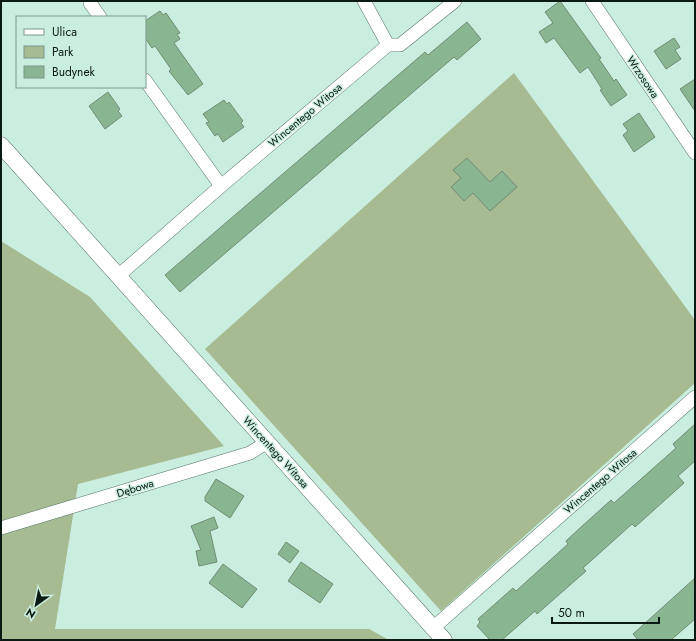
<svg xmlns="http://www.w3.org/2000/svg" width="696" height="641" font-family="Jost,sans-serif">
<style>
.green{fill:#a6bb92}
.building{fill:#89b690;stroke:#728b75}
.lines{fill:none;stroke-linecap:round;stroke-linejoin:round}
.minor-casing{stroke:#557568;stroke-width:14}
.tertiary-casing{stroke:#557568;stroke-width:17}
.minor{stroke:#fff;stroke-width:13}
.tertiary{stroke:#fff;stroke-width:16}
.labels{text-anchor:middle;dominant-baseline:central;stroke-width:3;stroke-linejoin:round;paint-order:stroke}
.street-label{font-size:11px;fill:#0b1913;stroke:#c9edde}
</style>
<rect width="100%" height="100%" fill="#c9edde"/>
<path class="green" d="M514,73L695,320V383L441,611L205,349Z
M1,241L90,297L224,446L78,484L55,629H369L389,640H1Z"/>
<path class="building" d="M560,1L601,58L599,59L614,81L616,79L627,95L611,106L600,90L602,89L588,67L580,73L554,38L546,43L539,32L553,23L545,12Z
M160,11L163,15L166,13L180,33L177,34L180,39L174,43L203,84L188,95L169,71L171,69L155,46L152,48L145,38V21Z
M467,22L481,39L457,60L454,57L180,292L165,275L425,52L428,55Z
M674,38L680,47L675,50L681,59L666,69L654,51Z
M695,79V111L680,89Z
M108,92L120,109L118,111L122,116L105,129L89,106Z
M224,100L227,104L229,102L243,121L241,123L244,127L223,142L218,134L215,136L206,123L209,122L203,114Z
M639,113L655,137L634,152L623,135L628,131L623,124Z
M467,158L490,182L502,171L517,187L490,211L473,193L464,201L451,187L461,178L453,170Z
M695,424V461L678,476L684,483L635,527L632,524L622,533L583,568L586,571L537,614L535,611L502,640H490L477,626L480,622L478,619L513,588L516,591L568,544L566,541L580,528L611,500L614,503L676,448L673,444Z
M216,479L244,496L230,518L205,501V497Z
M214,517L218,528L210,531L217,562L199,566L196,551L201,550L191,526Z
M286,542L299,551L290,563L278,554Z
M301,562L333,584L320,603L288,581Z
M223,564L257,589L242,608L209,583Z
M695,578V619L671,640H638L633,634Z"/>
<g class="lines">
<defs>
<path id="minor" d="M364,1L388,45
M592,1L695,153
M90,3L100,17
M145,80L221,186
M118,276L221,186L388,45H400L455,1
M1,528L250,453L267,442
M433,628L695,397"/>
<path id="tertiary" d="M1,145L444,640"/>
</defs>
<use href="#minor" class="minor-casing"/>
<use href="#tertiary" class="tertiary-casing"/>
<use href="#minor" class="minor"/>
<use href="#tertiary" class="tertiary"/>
</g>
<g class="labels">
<g class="street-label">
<text transform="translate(643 77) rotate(56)">Wrzosowa</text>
<text transform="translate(305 115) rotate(-40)">Wincentego Witosa</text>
<text transform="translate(276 452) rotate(48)">Wincentego Witosa</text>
<text transform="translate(600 481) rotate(-41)">Wincentego Witosa</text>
<text transform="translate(135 488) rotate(-17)">Dębowa</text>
</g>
</g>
<rect width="696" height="641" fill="none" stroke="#0b1913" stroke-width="4"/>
<rect x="16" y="16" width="130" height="72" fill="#c9edde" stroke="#7d988d"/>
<rect x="24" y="29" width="20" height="6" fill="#ffffff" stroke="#7d988d"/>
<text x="52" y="36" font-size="12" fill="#0b1913">Ulica</text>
<rect x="24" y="46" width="20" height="12" fill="#a6bb92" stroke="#7d988d"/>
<text x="52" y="56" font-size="12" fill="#0b1913">Park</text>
<rect x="24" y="66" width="20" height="12" fill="#89b690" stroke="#7d988d"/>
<text x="52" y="76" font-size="12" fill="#0b1913">Budynek</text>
<g transform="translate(36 605) rotate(213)" stroke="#c9edde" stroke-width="3" paint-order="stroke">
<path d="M0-3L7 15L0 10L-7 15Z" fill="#0b1913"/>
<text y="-6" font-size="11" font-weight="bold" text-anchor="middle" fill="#0b1913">N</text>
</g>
<path d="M552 617v6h107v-6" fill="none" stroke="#0b1913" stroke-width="2"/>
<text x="558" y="617" font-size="12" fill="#0b1913" stroke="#c9edde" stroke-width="3" paint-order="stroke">50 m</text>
</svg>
